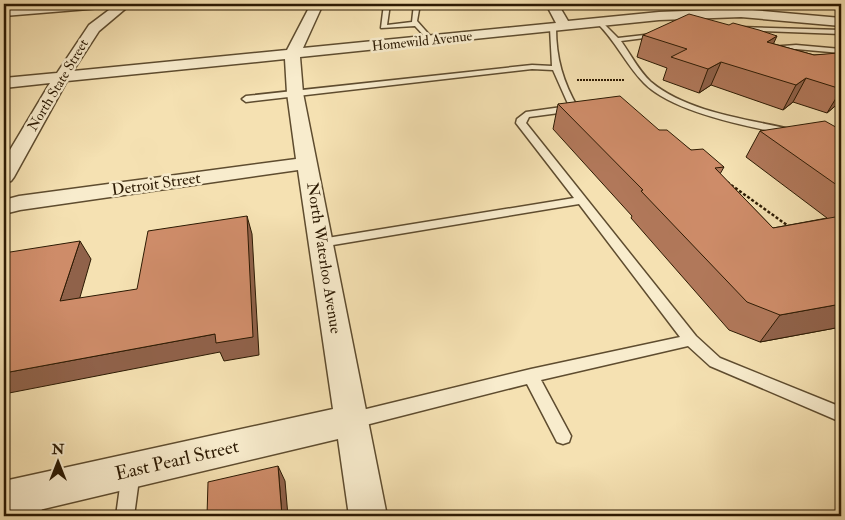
<svg xmlns="http://www.w3.org/2000/svg" width="845" height="520" font-family="'IM FELL Double Pica',serif">
<style>
.lines{fill:none;stroke-linecap:round;stroke-linejoin:round}
.service-casing{stroke:#5e4c2f;stroke-width:3}
.minor-casing{stroke:#5e4c2f;stroke-width:3}
.path-far1{stroke:#2c1a03;stroke-width:2;stroke-dasharray:2 1;stroke-linecap:butt}
.path{stroke:#2c1a03;stroke-width:2.5;stroke-dasharray:3 2;stroke-linecap:butt}
.service{fill:#f8eccd;fill-rule:evenodd}
.minor{fill:#f8eccd;fill-rule:evenodd}
.wall{fill:#b1785a;stroke:#2c1a03}
.shaded-wall{fill:#90624a;stroke:#2c1a03}
.building{fill:#ce8c69;stroke:#2c1a03}
.labels{text-anchor:middle;dominant-baseline:central;stroke-width:5;stroke-linejoin:round;paint-order:stroke}
.far-street-label{font-size:14px;fill:#2c1a03;stroke:#f8eccd}
.street-label{font-size:16px;fill:#2c1a03;stroke:#f8eccd}
.near-street-label{font-size:19px;fill:#2c1a03;stroke:#f8eccd}
</style>
<rect width="100%" height="100%" fill="#f5e1b2"/>
<filter id="stains"><feTurbulence type="fractalNoise" baseFrequency=".004" numOctaves="4"/><feColorMatrix values="0 0 0 0 .2 0 0 0 0 .09 0 0 0 0 .02 0 0 0 .5 -.17"/></filter>
<radialGradient id="worn" r=".72"><stop offset=".6" stop-color="#630" stop-opacity="0"/><stop offset="1" stop-color="#630" stop-opacity=".3"/></radialGradient>
<g class="lines">
<defs>
<path id="service" d="M384,4H390L387,25L412,22L414,4H420L417,21L433,39V41H429L415,26L381,28Z
M597,21H601L618,38L662,33L663,34L660,36L621,41C631,55 639,71 651,82C687,112 746,119 790,129L792,131L787,134C748,127 672,112 644,83C626,65 616,41 597,23Z
M553,26L556,28C556,58 563,82 578,108L574,111L529,117L526,123L696,336L720,358L841,407V422L710,366L688,346L541,380L571,436L569,442L563,444L557,442L527,384L350,429L344,426L342,421L344,416L350,413L531,369L680,337L579,204L321,247L315,243L321,239L574,198L516,123L517,119L526,112L569,106L553,70L532,69L246,102L242,99L246,96L532,65L552,66L550,28Z
M738,27L841,30V34L736,30V28Z
M796,45L841,49V53L796,49L769,51L765,49L769,47Z
M131,463L137,466L140,472L134,516H116L122,472L125,466Z
M36,488L43,490L45,497L40,516H22L29,490Z"/>
<path id="minor" d="M66,4H131L99,31L73,71L287,50L311,4H323L303,48L556,23L546,4H558L568,21L659,12L741,9L841,18V26L741,17L659,20L300,57L303,93L387,516H349L338,439L14,516H4V481L333,409L298,170L20,210L4,214V200L19,196L296,159L287,93L285,59L67,81L14,177L11,181L4,183V160L50,83L4,88V78L57,73L89,25L113,7L4,16V8Z"/>
</defs>
<use href="#service" class="service-casing"/>
<use href="#minor" class="minor-casing"/>
<path class="path-far1" d="M577,80H624"/>
<path class="path" d="M727,182L791,228"/>
<use href="#service" class="service"/>
<use href="#minor" class="minor"/>
</g>
<path class="wall" d="M643,35L774,44L814,55L841,54V101L827,113L793,102L783,110L711,85L699,93L663,80L667,68L637,57Z
M558,104L659,130L691,150L724,167L720,174L773,228L827,218L746,157L760,131L841,130V327L760,342L729,330L631,218L632,216L553,129Z"/>
<path class="shaded-wall" d="M777,36L767,58V42Z
M721,62L711,85L699,93L708,69Z
M806,78L793,102L783,110L796,85Z
M841,90V101L827,113Z
M247,216L252,234L259,355L224,361L220,352L4,394V373L215,334Z
M80,241L91,259L74,318L60,301Z
M841,304V327L760,342L780,315Z
M278,466L285,481L288,516H282Z"/>
<path class="building" d="M689,14L729,25L733,23L759,30L777,36L767,42L814,55L838,53L841,54V89L806,78L796,85L721,62L708,69L671,57L687,49L643,35Z
M620,96L659,130H667L691,150L703,149L724,167L715,168L773,228L841,216V304L780,315L747,302L641,191L643,190L558,104Z
M825,121L841,130V188L760,131Z
M247,216L253,337L216,343L215,334L4,373V253L80,241L60,301L137,289L148,231Z
M278,466L282,516H207L208,482Z"/>
<g class="labels">
<g class="far-street-label">
<text transform="translate(422 41) rotate(-6)">Homewild Avenue</text>
<text transform="translate(58 85) rotate(-59)">North State Street</text>
</g>
<g class="street-label">
<text transform="translate(156 184) rotate(-8)">Detroit Street</text>
<text transform="translate(324 258) rotate(81)">North Waterloo Avenue</text>
</g>
<g class="near-street-label">
<text transform="translate(177 460) rotate(-13)">East Pearl Street</text>
</g>
</g>
<rect width="845" height="520" fill="none" stroke="#f5e1b2" stroke-width="20"/>
<rect x="5" y="5" width="835" height="510" fill="none" stroke="#2c1a03" stroke-width="2.5"/>
<rect x="10" y="10" width="825" height="500" fill="none" stroke="#2c1a03"/>
<g transform="translate(58 462)" stroke="#f8eccd" stroke-width="4" paint-order="stroke">
<path d="M0-4L9 19L0 12L-9 19Z" fill="#2c1a03"/>
<text y="-8" font-size="14" font-weight="bold" text-anchor="middle" fill="#2c1a03">N</text>
</g>
<rect width="100%" height="100%" filter="url(#stains)"/>
<rect width="100%" height="100%" fill="url(#worn)"/>
</svg>
